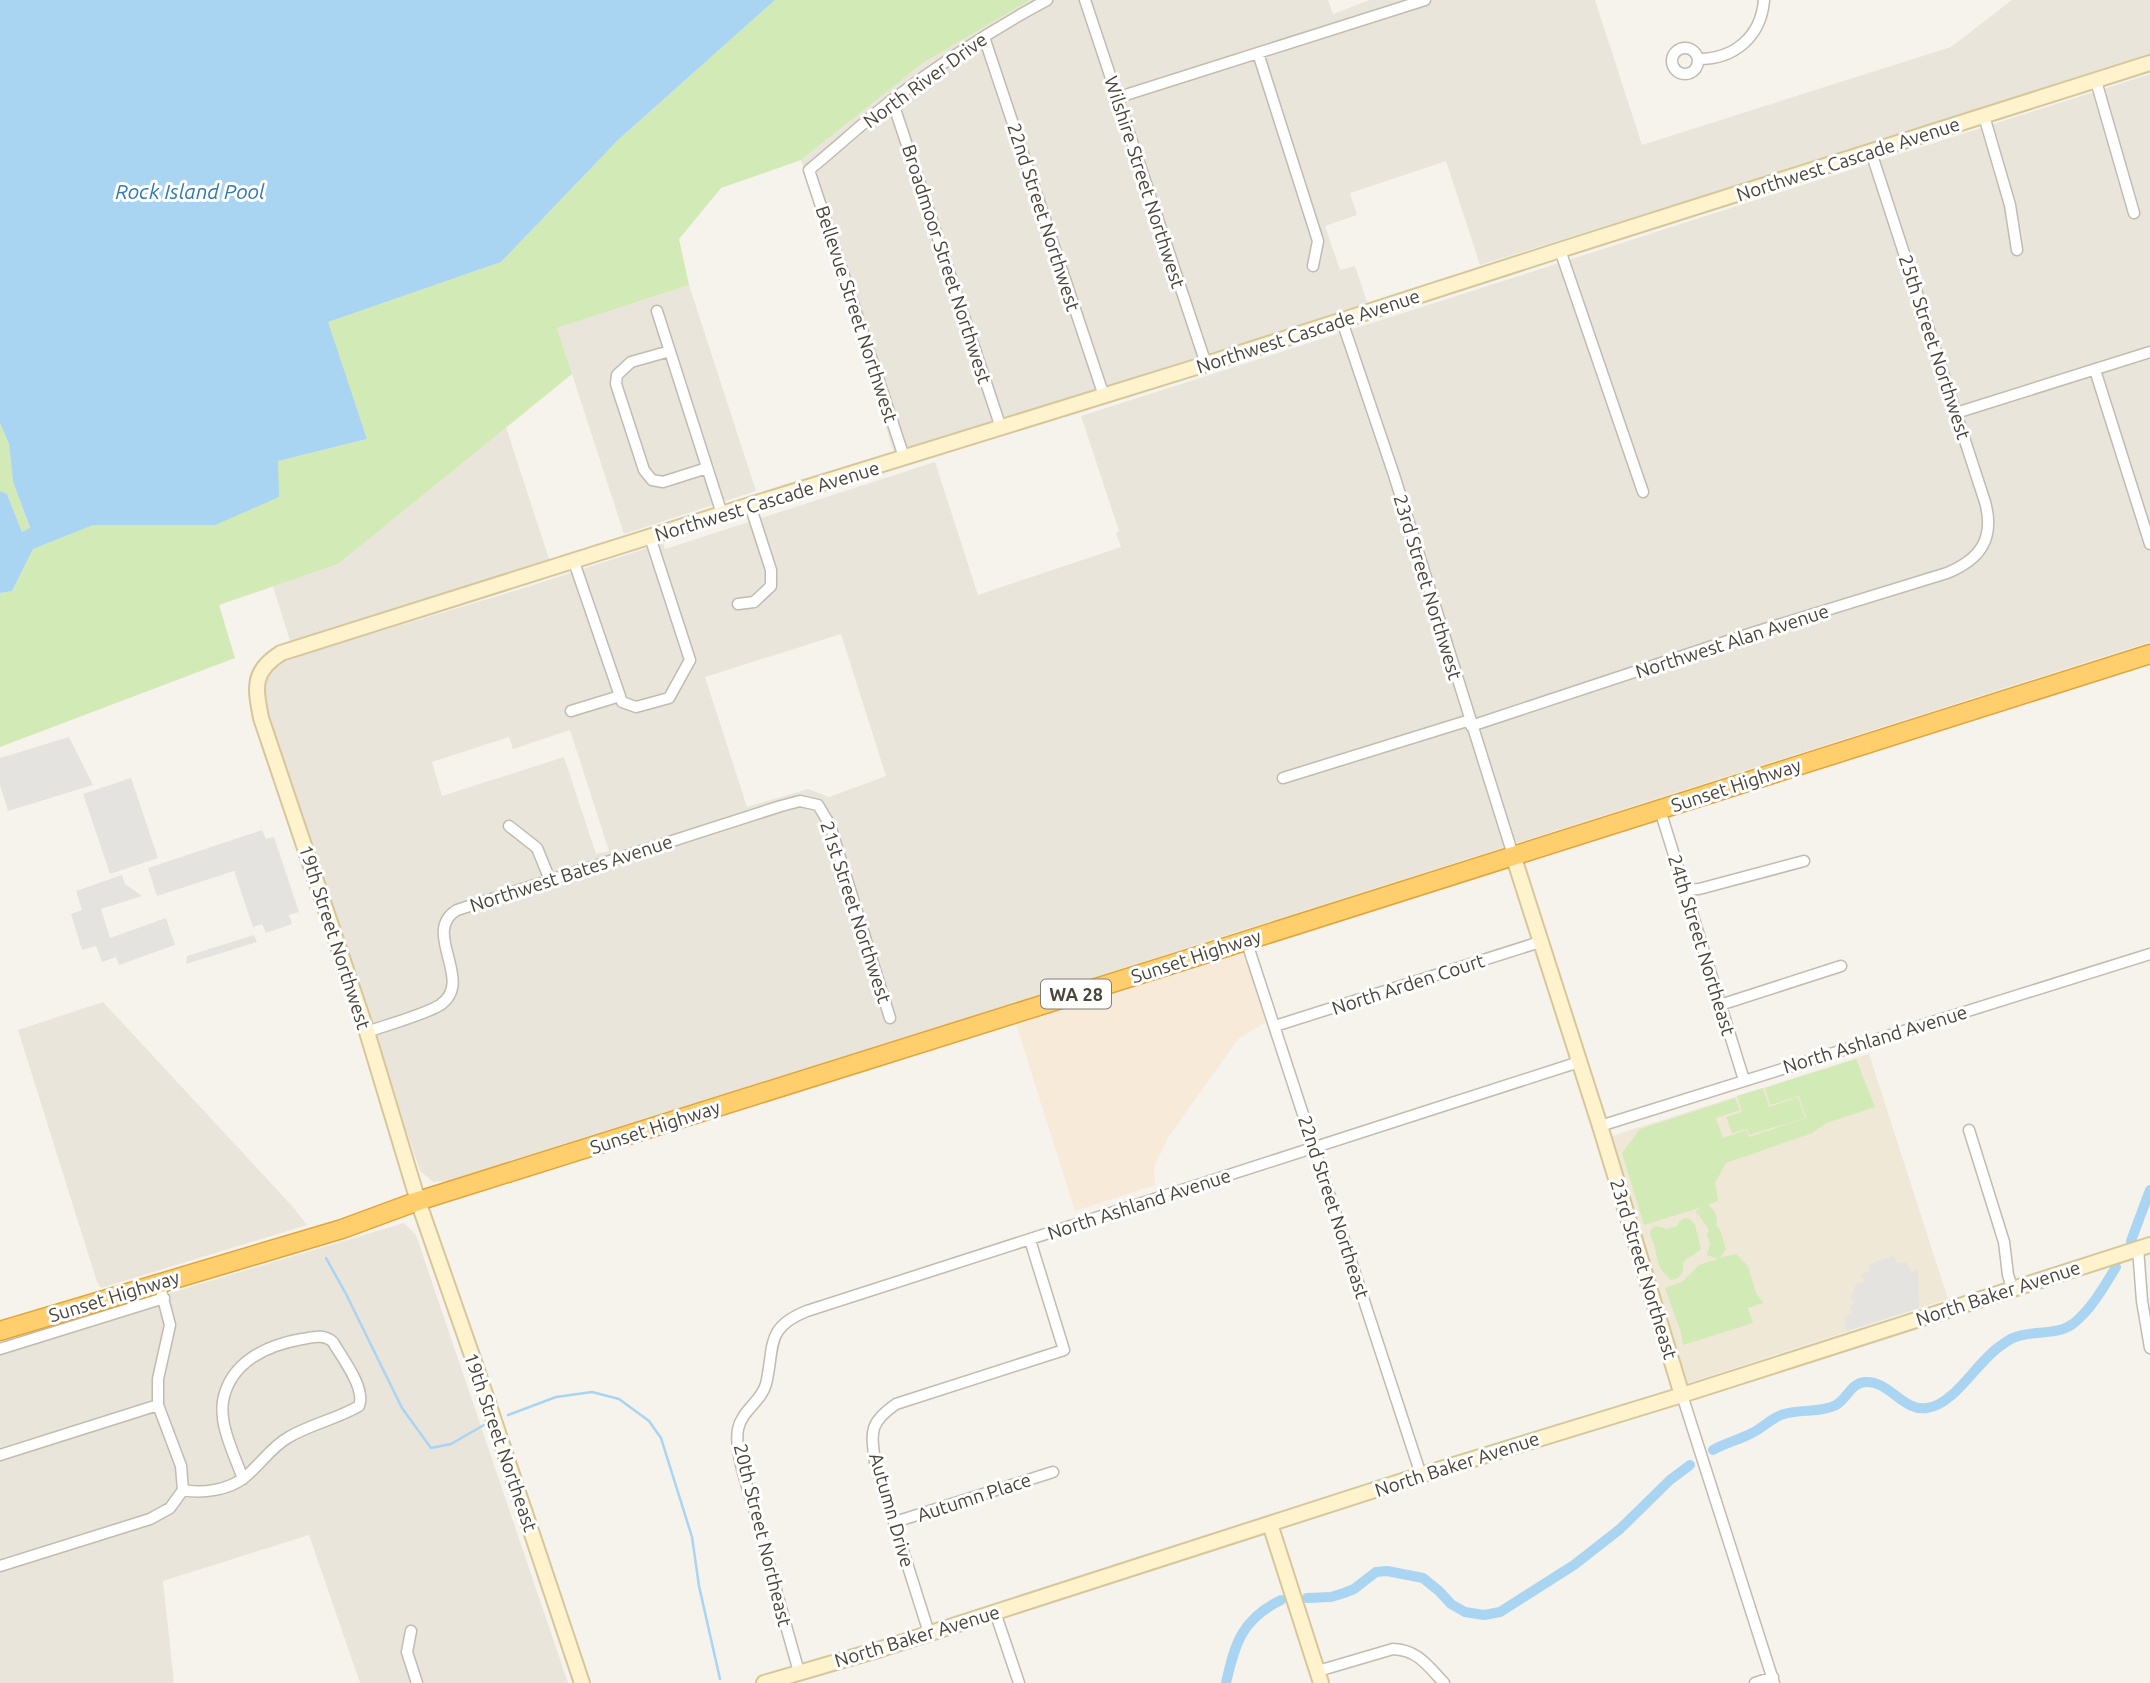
<svg xmlns="http://www.w3.org/2000/svg" width="2150" height="1683" font-family="Ubuntu,sans-serif">
<style>
.residential{fill:#eae5da;fill-rule:evenodd}
.commercial{fill:#f7ead8}
.education{fill:#efe8d6}
.green{fill:#d2eab5}
.parking{fill:#e5e3e0}
.water{fill:#a9d4f2}
.lines{fill:none;stroke-linecap:round;stroke-linejoin:round}
.stream{stroke:#a9d4f2;stroke-width:2.5}
.canal{stroke:#a9d4f2;stroke-width:10}
.street-casing{stroke:#c2bbae;stroke-width:13}
.secondary-casing{stroke:#d6c79b;stroke-width:18}
.highway-casing{stroke:#e0a43c;stroke-width:21}
.street{stroke:#fff;stroke-width:10}
.secondary{stroke:#fff3cd;stroke-width:14}
.highway{stroke:#ffcf6e;stroke-width:18}
.labels{text-anchor:middle;dominant-baseline:central;stroke-width:6;stroke-linejoin:round;paint-order:stroke}
.shield{fill:#fff;stroke:#817c74;stroke-width:2}
.shield-label{font-size:18px;font-weight:bold;fill:#4b4439}
.street-label{font-size:19px;fill:#4b4439;stroke:#fff}
.water-label{font-size:21px;font-style:italic;fill:#2e7ab2;stroke:#fff}
</style>
<rect width="100%" height="100%" fill="#f6f3ec"/>
<path class="residential" d="M1030,0H1328L1333,14L1370,0H1595L1642,145L1951,47L2012,0H2150V57L1480,265L1446,161L1350,193L1357,215L1325,226L1340,270L1355,266L1367,302L1261,340L894,453L801,160L923,63Z
M2150,74V642L966,1018L446,1181L433,1182L420,1171L263,707L264,681L271,670L282,661L524,588L663,543L665,549L935,462L978,595L1121,547L1116,533L1119,531L1081,416ZM841,634L886,776L829,797L808,789L747,807L705,677ZM570,730L609,851L596,854L564,757L442,796L432,762L509,737L513,749Z
M689,285L756,491L624,534L557,328Z
M506,427L550,562L291,644L273,586L338,564Z
M103,1002L293,1207L307,1225L101,1288L97,1282L18,1030Z
M404,1223L416,1235L568,1683H360L309,1535L163,1581L174,1683H0V1344Z"/>
<path class="commercial" d="M1244,953L1266,1022L1238,1039L1169,1136L1154,1167L1155,1185L1075,1211L1016,1024Z"/>
<path class="education" d="M1869,1054L1948,1299L1688,1383L1609,1137Z"/>
<path class="green" d="M775,0H1030L923,63L801,160L721,188L679,239L689,285L557,328L572,374L338,564L219,605L235,658L0,747V593L12,591L33,549L92,525H215L278,461L367,439L327,322L501,262L618,140Z
M0,423L9,444L13,482L30,529L22,532L7,494L0,491Z
M1856,1059L1875,1107L1826,1123L1812,1133L1726,1163L1715,1183L1718,1201L1708,1205C1714,1209 1719,1217 1716,1225L1720,1230L1726,1249L1720,1258L1736,1254L1748,1266L1756,1293L1764,1303L1748,1308L1753,1323L1683,1345L1681,1332L1665,1288L1682,1282L1699,1265L1718,1259L1707,1255L1710,1244L1707,1235L1709,1230L1699,1215H1697L1696,1210L1705,1206L1644,1225L1622,1153L1640,1129L1735,1098L1740,1110L1716,1118L1723,1138L1746,1130L1749,1137L1806,1118L1799,1096L1770,1105L1765,1088Z
M1763,1088L1769,1107L1798,1097L1805,1118L1749,1135L1747,1129L1732,1133L1726,1117L1742,1112L1737,1096Z
M1685,1218L1690,1219L1695,1225L1701,1249C1695,1255 1688,1256 1683,1263C1684,1271 1681,1279 1671,1280C1651,1262 1661,1254 1650,1236L1651,1229L1656,1226L1667,1229L1677,1226L1680,1221Z"/>
<path class="parking" d="M69,737L93,785L8,811L0,785V758Z
M131,778L158,858L110,874L83,794Z
M262,830L266,839L274,837L299,912L289,915L292,924L266,933L262,924L253,927L234,871L157,896L148,868Z
M122,875L125,884L142,896L101,909L110,938L166,918L175,945L119,965L116,957L102,962L96,946L82,950L71,914L82,910L76,891Z
M254,935L257,942L186,964L187,956Z
M1894,1256L1897,1264L1906,1262L1911,1272L1918,1270L1919,1308L1847,1331L1844,1317L1852,1314L1850,1306L1854,1304L1851,1297L1856,1284L1864,1282L1861,1274L1870,1271L1868,1264Z"/>
<path class="water" d="M0,0H775L618,140L501,262L328,322L367,439L278,461L279,497L215,525H93L33,549L12,591L0,593V491L7,494L22,532L30,528L13,482L9,444L0,423Z"/>
<g class="lines">
<path class="stream" d="M326,1258L346,1294L402,1408L431,1448L451,1444L484,1425
M508,1415L556,1397L592,1392L619,1399L649,1421L661,1438L692,1537L699,1586L720,1679"/>
<path class="canal" d="M2131,1241L2150,1190
M1713,1450C1725,1443 1739,1440 1752,1433C1763,1428 1772,1417 1784,1414C1801,1409 1820,1413 1836,1405C1847,1399 1851,1383 1865,1382C1889,1380 1903,1412 1927,1408C1954,1405 1977,1362 1999,1347C2003,1344 2008,1340 2013,1338C2033,1329 2056,1337 2074,1323C2092,1308 2104,1287 2116,1267
M1307,1598L1331,1597L1344,1593L1354,1589L1376,1572L1387,1571L1423,1578L1439,1591L1451,1604L1465,1612L1484,1615L1500,1612L1574,1565L1620,1529L1670,1480L1690,1465
M1226,1683C1235,1643 1242,1619 1281,1600"/>
<defs>
<path id="street" d="M1085,0L1206,364
M984,37L1104,396
M1672 61a13 13 0 1 1 26 0a13 13 0 1 1-26 0Z
M1258,53L1318,241L1313,266
M1699,59C1734,59 1761,37 1764,0
M2096,81L2134,213
M1116,98L1425,0
M892,100L1001,428
M1984,116L2010,205L2017,250
M1560,250L1643,492
M657,311L722,514
M1342,321L1394,475L1513,855
M670,351L631,362L617,375L616,384L644,470L652,480L663,482L707,468
M2095,370L2150,544
M1956,413L2150,352
M904,457L809,170C837,147 864,122 892,100C941,63 993,29 1047,0
M574,562L622,702L636,707L669,698L690,660L650,537
M738,604L754,602L771,586V570L750,505
M571,711L620,696
M1471,726L1752,633L1947,573C1981,559 1995,538 1985,502L1871,152
M1283,778L1470,720
M1660,810L1744,1080
M509,826L537,848L550,880
M1685,890L1699,889L1804,861
M1246,940L1421,1475
M1720,1005L1841,966
M1275,1026L1540,942
M367,1032C386,1025 424,1015 440,1005C476,981 420,932 457,910L781,806L800,801L818,805L830,825L890,1018
M1600,1126L2150,954
M1969,1130L2004,1242L2008,1275L2012,1288
M2138,1248L2142,1301L2150,1348
M0,1349L164,1298
M1682,1395L1774,1683
M0,1455L158,1405
M183,1490C202,1494 229,1490 245,1477C261,1464 271,1447 289,1437C311,1424 337,1419 359,1406C366,1388 342,1358 333,1342C324,1334 314,1337 302,1339C267,1345 230,1362 223,1401C219,1426 235,1456 243,1479
M895,1522L1053,1472
M0,1566L150,1519L170,1508L183,1490L181,1466L158,1405V1379L170,1325L159,1283
M995,1612L1019,1683
M411,1631L407,1652L417,1683
M929,1633L875,1462C871,1431 869,1423 896,1404L1064,1350L1030,1240
M1318,1671L1393,1649C1418,1650 1428,1666 1444,1683
M799,1672C784,1619 769,1565 755,1512C748,1488 734,1453 738,1429C742,1410 761,1402 766,1384C775,1347 764,1328 807,1311L1579,1062
M1755,1683L1773,1677"/>
<path id="secondary" d="M1513,855L1600,1126L1682,1395
M1270,1524L1321,1683
M582,1683L476,1367L418,1201L367,1032L261,718C255,687 252,671 281,653L750,505L1206,364L1560,250L2150,63
M764,1683L881,1649L1421,1475L1682,1395L2150,1245"/>
<path id="highway" d="M0,1331L342,1229L418,1201C996,1021 1573,837 2150,654"/>
</defs>
<use href="#street" class="street-casing"/>
<use href="#secondary" class="secondary-casing"/>
<use href="#highway" class="highway-casing"/>
<use href="#street" class="street"/>
<use href="#secondary" class="secondary"/>
<use href="#highway" class="highway"/>
</g>
<g class="labels">
<rect class="shield" x="1041" y="979.5" width="70" height="29" rx="5"/>
<g class="shield-label">
<text x="1076" y="994">WA 28</text>
</g>
<g class="street-label">
<text transform="translate(925 80) rotate(-36)">North River Drive</text>
<text transform="translate(1848 159) rotate(-18)">Northwest Cascade Avenue</text>
<text transform="translate(1145 182) rotate(72)">Wilshire Street Northwest</text>
<text transform="translate(1044 217) rotate(72)">22nd Street Northwest</text>
<text transform="translate(947 264) rotate(72)">Broadmoor Street Northwest</text>
<text transform="translate(857 314) rotate(72)">Bellevue Street Northwest</text>
<text transform="translate(1308 331) rotate(-18)">Northwest Cascade Avenue</text>
<text transform="translate(1935 347) rotate(72)">25th Street Northwest</text>
<text transform="translate(767 501) rotate(-17)">Northwest Cascade Avenue</text>
<text transform="translate(1428 587) rotate(73)">23rd Street Northwest</text>
<text transform="translate(1732 641) rotate(-18)">Northwest Alan Avenue</text>
<text transform="translate(1736 785) rotate(-18)">Sunset Highway</text>
<text transform="translate(571 873) rotate(-18)">Northwest Bates Avenue</text>
<text transform="translate(856 912) rotate(72)">21st Street Northwest</text>
<text transform="translate(335 937) rotate(72)">19th Street Northwest</text>
<text transform="translate(1702 945) rotate(73)">24th Street Northeast</text>
<text transform="translate(1196 956) rotate(-18)">Sunset Highway</text>
<text transform="translate(1408 984) rotate(-18)">North Arden Court</text>
<text transform="translate(1875 1039) rotate(-17)">North Ashland Avenue</text>
<text transform="translate(655 1127) rotate(-18)">Sunset Highway</text>
<text transform="translate(1139 1204) rotate(-18)">North Ashland Avenue</text>
<text transform="translate(1334 1207) rotate(72)">22nd Street Northeast</text>
<text transform="translate(1644 1269) rotate(73)">23rd Street Northeast</text>
<text transform="translate(1998 1293) rotate(-18)">North Baker Avenue</text>
<text transform="translate(114 1296) rotate(-17)">Sunset Highway</text>
<text transform="translate(501 1442) rotate(71)">19th Street Northeast</text>
<text transform="translate(1457 1464) rotate(-18)">North Baker Avenue</text>
<text transform="translate(974 1497) rotate(-18)">Autumn Place</text>
<text transform="translate(892 1510) rotate(74)">Autumn Drive</text>
<text transform="translate(763 1535) rotate(76)">20th Street Northeast</text>
<text transform="translate(917 1636) rotate(-17)">North Baker Avenue</text>
</g>
<g class="water-label">
<text x="190" y="191">Rock Island Pool</text>
</g>
</g>
</svg>
